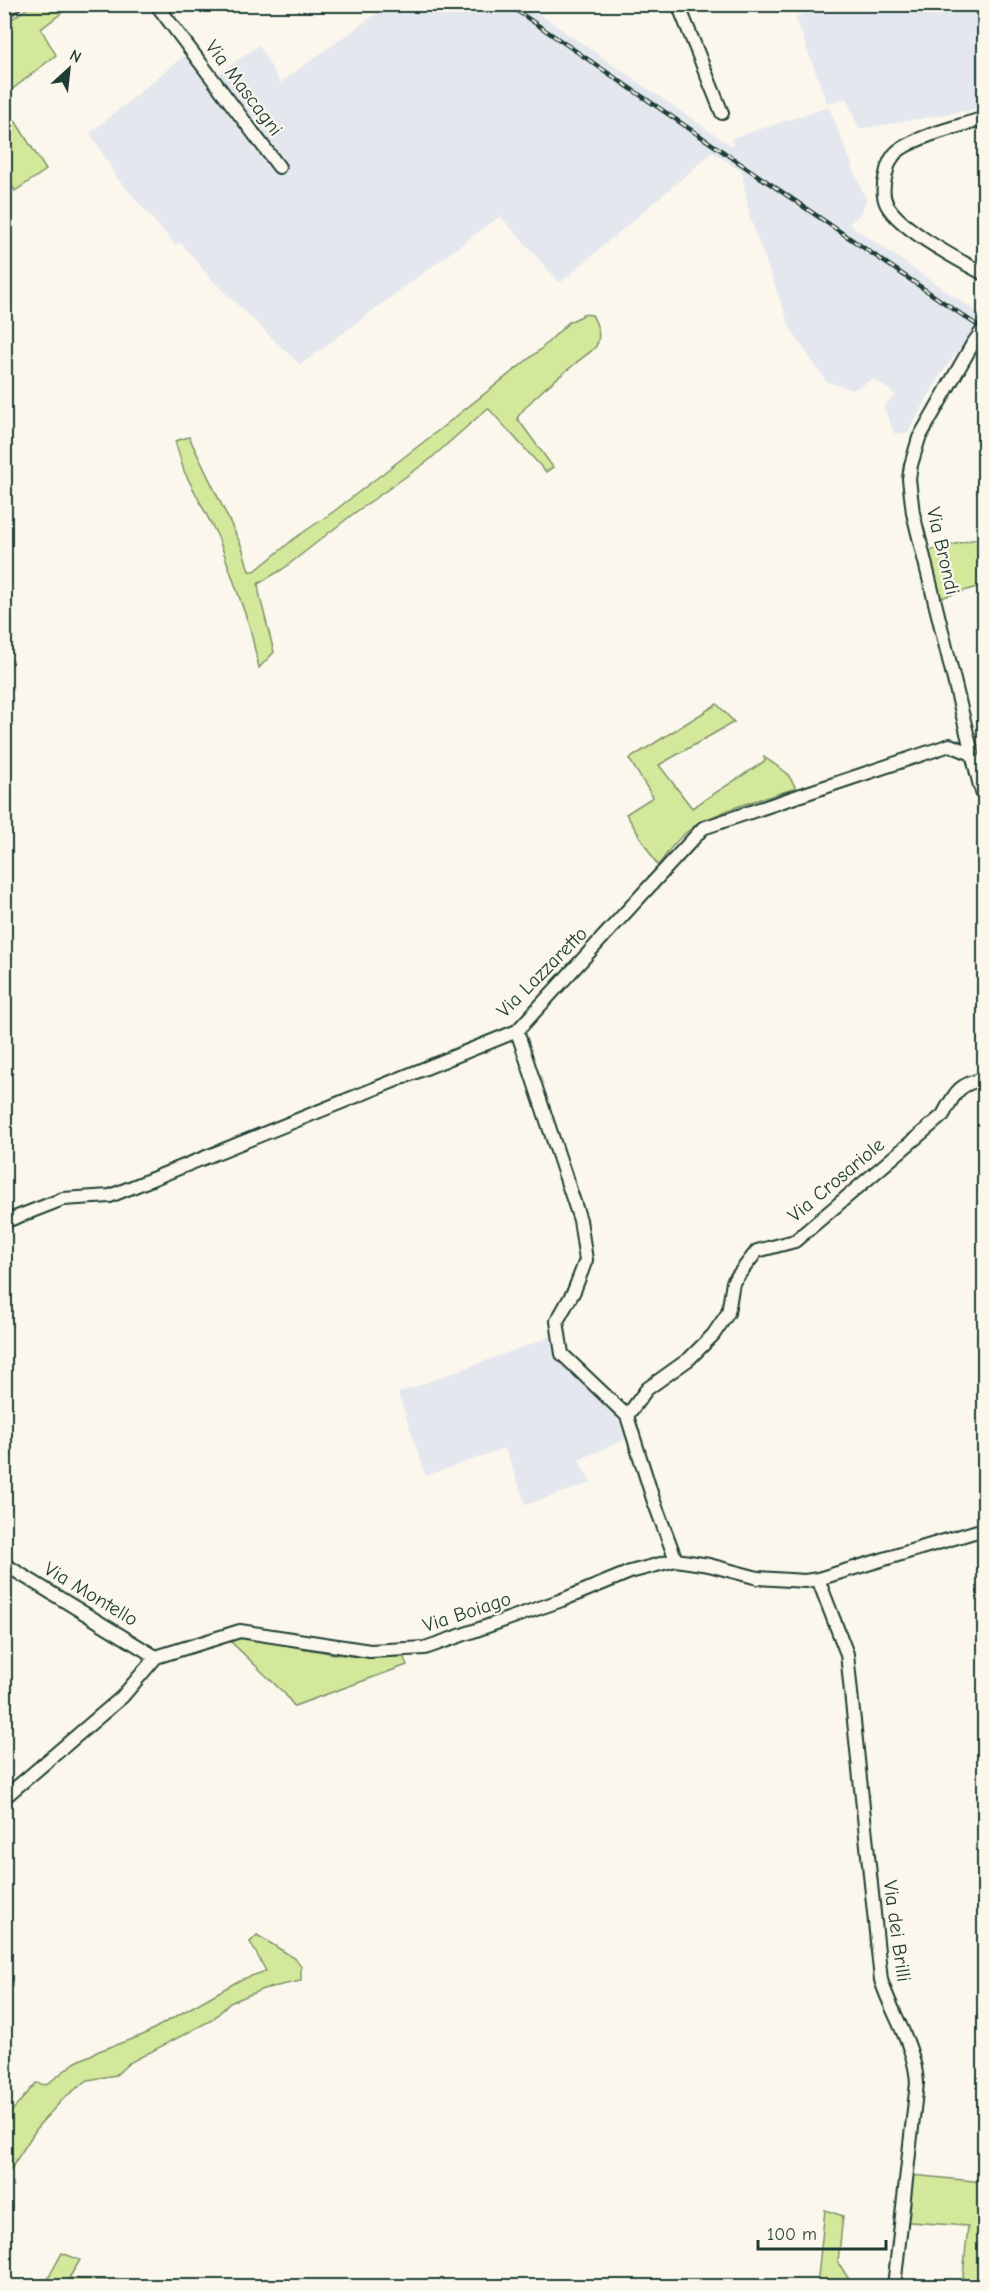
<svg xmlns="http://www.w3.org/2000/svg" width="989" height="2291" font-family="'Comic Neue',sans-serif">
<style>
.built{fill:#e4e8ee}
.green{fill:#d4e89c;stroke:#7a9268;stroke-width:1.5}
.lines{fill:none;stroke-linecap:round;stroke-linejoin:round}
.minor-casing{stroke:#1f3d34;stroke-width:16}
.minor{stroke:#fbf7ec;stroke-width:12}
.rail-casing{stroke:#1f3d34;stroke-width:4.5}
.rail{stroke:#fbf7ec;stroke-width:2;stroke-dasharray:7;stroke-linecap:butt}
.labels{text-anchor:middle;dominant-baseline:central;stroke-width:4.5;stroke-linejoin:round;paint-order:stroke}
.street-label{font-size:20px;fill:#1f3d34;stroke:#fbf7ec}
</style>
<rect width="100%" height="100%" fill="#fbf7ec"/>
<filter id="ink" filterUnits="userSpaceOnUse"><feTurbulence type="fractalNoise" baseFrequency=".0167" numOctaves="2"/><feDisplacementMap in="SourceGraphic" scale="12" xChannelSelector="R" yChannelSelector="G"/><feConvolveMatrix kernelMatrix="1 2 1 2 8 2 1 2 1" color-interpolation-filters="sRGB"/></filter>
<g filter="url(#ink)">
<path class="built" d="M388,5H526L733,147L732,138L829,107L866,200L861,213L849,224L984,317L941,374L908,433L895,434L883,407L896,395L874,379L852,390L826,381L791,330L750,218L742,172L713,152L560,283L500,216L300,365L213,281L181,243L175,245L117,178L90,133L197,45L218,74L259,45L280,83Z
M836,5H984V108L859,129L846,98L827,103L795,17Z
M552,1336L558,1350L610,1400L626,1439L579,1460L591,1483L526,1505L505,1448L426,1476L398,1393Z"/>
<path class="green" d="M33,4L72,5L41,29L56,55L5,95V24Z
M4,103L46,170L15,191L5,174Z
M582,314L592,315C597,323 602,337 596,346C591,353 581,358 575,364C556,379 531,398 517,418L553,467L546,472L488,408L428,461L353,514L283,569L258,584L260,597L274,652L259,668L250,628L226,559L218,537L184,471L175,441L189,437L242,547L249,571H255L295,538L333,512L430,437L541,349L569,322L582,316Z
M984,537V585L937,599L928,551Z
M717,704L734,722L659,765L692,808L765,761L764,757L787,773L796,788C760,800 719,809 688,831C676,840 666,854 658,866L626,814L653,797L629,759Z
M225,1636C285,1639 342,1664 403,1656L407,1665L294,1706L285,1694Z
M257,1935L296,1959L301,1966V1981L263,1989L230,2003L212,2020L129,2063L116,2075L88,2080L65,2097L39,2125L5,2178V2119L36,2083L46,2085L76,2062L99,2051L143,2035L240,1980L266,1971L250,1942Z
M901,2174L984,2182V2286H962L968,2226L895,2221Z
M825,2210L843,2216L838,2262L853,2286H817Z
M62,2253L80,2260L69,2278L204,2286H44Z"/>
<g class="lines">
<defs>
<path id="minor" d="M156,4L279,167
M678,4L722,113
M4,12L15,4
M984,118C958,127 927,133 902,148C893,153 888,164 886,174C883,185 882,196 887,205C901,230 959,260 984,274
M984,328L972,345L919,438L911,465L909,479L913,513L980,786L984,796
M517,1031L580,1220L586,1260L574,1291L557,1321L562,1354L627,1416L653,1499L676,1560
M4,1222L63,1199L110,1196L517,1031L703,828L950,745L972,754
M627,1416L647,1389L689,1359L713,1335L728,1313L733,1282L757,1251L795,1241L943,1115C955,1093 958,1084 984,1079
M4,1564L156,1657
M818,1579L847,1654L881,1980C892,2015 915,2045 917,2083L894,2286
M4,1798L122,1697L156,1657L240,1631L370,1651L425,1648L562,1600L630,1572L668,1562L676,1560L709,1565L758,1578L805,1581L818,1579L984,1529"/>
</defs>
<use href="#minor" class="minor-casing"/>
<use href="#minor" class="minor"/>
<defs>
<path id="rail" d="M507,4L984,330"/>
</defs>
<use href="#rail" class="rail-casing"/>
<use href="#rail" class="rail"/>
</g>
</g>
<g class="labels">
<g class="street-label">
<text transform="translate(244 88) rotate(53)">Via Mascagni</text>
<text transform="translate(943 551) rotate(77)">Via Brondi</text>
<text transform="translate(542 972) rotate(-45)">Via Lazzaretto</text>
<text transform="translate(836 1180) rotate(-40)">Via Crosariole</text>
<text transform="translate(91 1594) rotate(31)">Via Montello</text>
<text transform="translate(467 1612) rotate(-18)">Via Boiago</text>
<text transform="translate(897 1931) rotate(82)">Via dei Brilli</text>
</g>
</g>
<rect width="989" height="2291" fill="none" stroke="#fbf7ec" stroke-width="24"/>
<rect x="12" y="12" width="965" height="2267" fill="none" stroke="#1f3d34" stroke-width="2" filter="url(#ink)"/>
<g transform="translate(69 69) rotate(27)" stroke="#fbf7ec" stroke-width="4.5" paint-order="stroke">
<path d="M0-4.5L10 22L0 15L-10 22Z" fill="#1f3d34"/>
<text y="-9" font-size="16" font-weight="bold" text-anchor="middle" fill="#1f3d34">N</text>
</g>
<path d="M758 2240v9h128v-9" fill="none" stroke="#1f3d34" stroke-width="3"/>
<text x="767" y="2240" font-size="18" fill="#1f3d34" stroke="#fbf7ec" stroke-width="4.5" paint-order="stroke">100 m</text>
</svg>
